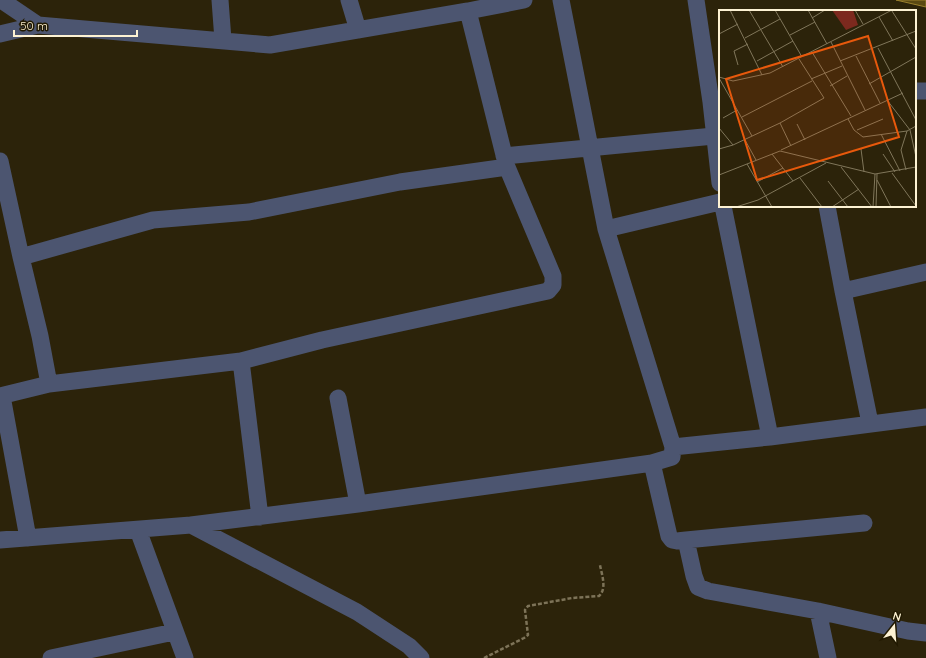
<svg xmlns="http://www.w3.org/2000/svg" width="926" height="658" font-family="Quicksand,sans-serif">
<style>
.building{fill:#5a4912;stroke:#9b802e}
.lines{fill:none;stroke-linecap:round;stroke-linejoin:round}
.path{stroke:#7d7358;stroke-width:2.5;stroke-dasharray:4 2;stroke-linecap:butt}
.minor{stroke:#4c5570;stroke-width:17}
.inset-road{fill:none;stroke:#80765a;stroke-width:1}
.view{fill:#e8590c;fill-opacity:0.15;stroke:#e8590c;stroke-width:2}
.inset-edge{fill:none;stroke:#fdf2d3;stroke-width:2}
</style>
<rect width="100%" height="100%" fill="#2c230a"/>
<path class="building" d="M896,0H926V7Z"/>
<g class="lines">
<path class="path" d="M484,658L524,638L528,635L525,610L528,606L572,598L599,596C607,589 602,575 600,565"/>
<path class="minor" d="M1,0L38,25L270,45L468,11L524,0
M220,0L223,40
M349,0L358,30
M561,0L606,229L673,447
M696,0L711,102L720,183
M0,34L38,25
M915,91H926
M504,156L714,136
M0,161L21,257L40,336L49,384
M723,206L770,437
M827,206L843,291L870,423
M606,229L720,202
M21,257L153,220L249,212L400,182L507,167
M843,291L926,272
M241,361L260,517
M0,396L49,384L241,361L322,340L548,291L553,285V276L507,167L468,11
M2,396L28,538
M338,398L358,504
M652,463L669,536L672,540L677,541L686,540L694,576L698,587L708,591L818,611L908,631L926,633
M191,525L358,504L652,463L672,457L673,447L770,437L926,417
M138,530L185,658
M0,540L191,525L357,612L409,646L421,658
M686,540L864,523
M818,611L828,658
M51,658L174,632"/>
</g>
<g transform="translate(719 10)">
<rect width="197" height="197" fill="#2c230a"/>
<path d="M113,0H134L139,15L127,20Z" fill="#7c291e"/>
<path class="inset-road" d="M11,0L43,65M30,0L64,57M56,0L83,47M89,0L108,34M136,0L144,14M173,1L197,39M160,7L174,31M93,8L106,0M0,24L19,14M71,25L96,12M26,28L61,9M112,32L146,100M159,38L197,110M93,42L132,106M137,46L161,93M38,51L74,31M121,51L197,21M19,55L15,41L29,34M0,67L14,71L51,63L173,0M0,68L33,126M92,69L123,56M150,74L197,47M111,76L128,66M168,90L191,120L197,147M23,107L93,71M4,108L18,100M129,109L135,120L144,127L188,121L197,116M61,113L72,136M78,114L86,130M0,118L14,135M138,120L164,109M162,124L181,161M26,130L37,150M0,139L14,135L61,113L105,88L80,49M142,139L145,162M62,140L184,83M53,144L74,171M164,144L176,162M28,154L53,197M122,157L153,197M187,160L182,140L188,121M173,163L197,196M0,165L61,141L156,164L197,157M81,168L103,197M158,170L172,197M109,171L129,197M38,172L64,158M17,197L39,190L107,153M113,197L140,179M154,197L156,164M157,197L158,164"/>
<path class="view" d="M149,26L180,127L38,170L7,69Z"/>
<rect width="197" height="197" class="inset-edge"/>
</g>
<g transform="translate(894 626) rotate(17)" stroke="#221a02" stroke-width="3" paint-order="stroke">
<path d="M0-3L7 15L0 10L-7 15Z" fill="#fdf2d3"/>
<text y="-6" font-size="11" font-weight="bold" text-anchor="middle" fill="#fdf2d3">N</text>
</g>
<path d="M14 30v6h123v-6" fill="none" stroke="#fdf2d3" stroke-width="2"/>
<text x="20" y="30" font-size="12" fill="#fdf2d3" stroke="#221a02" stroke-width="3" paint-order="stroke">50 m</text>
</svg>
